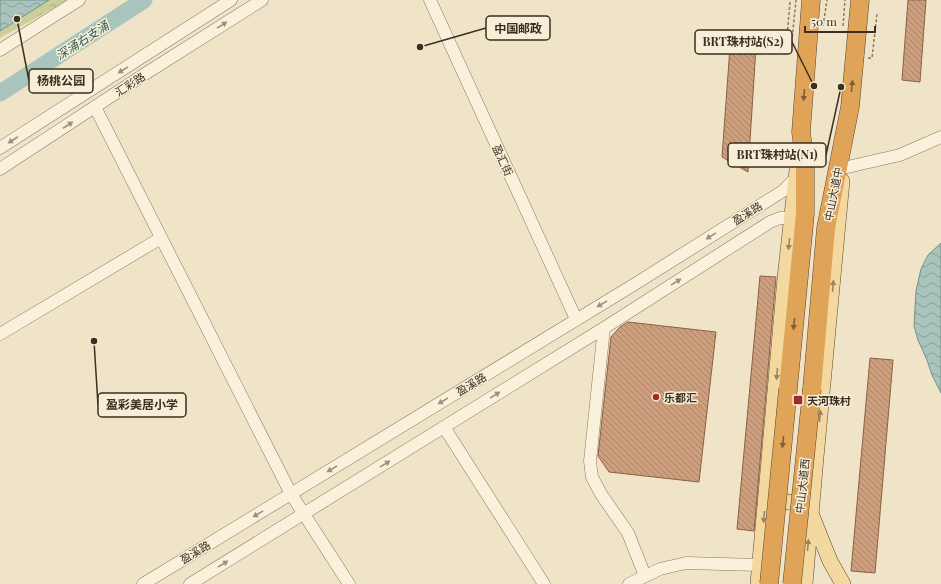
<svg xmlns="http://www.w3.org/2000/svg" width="941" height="584" font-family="'Playfair Display','Noto Sans SC',serif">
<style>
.grass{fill:url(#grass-tufts)}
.water{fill:url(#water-waves);stroke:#6f938a}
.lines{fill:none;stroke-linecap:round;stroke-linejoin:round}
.river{stroke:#a9c4bc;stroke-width:17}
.building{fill:url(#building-back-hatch);stroke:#8d5f41}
.minor-casing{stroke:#8d765c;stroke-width:13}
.major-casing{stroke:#5b4430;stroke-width:16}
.highway-casing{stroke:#5b4430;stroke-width:19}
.path{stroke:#8d765c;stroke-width:1.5;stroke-dasharray:3 2;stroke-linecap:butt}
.minor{stroke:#faf1dc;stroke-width:12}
.major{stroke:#f3d9a0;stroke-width:15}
.highway{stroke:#e0a458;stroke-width:18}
.highway-bridge-casing{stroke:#5b4430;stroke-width:19;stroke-linecap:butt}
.highway-bridge{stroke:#e0a458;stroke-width:18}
.oneway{fill:#9c907e}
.oneway2{fill:#7e5d36}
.oneway3{fill:#988460}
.poi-dot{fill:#9e2a2b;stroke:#f7eed8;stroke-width:1.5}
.labels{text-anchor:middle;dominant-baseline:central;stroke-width:3;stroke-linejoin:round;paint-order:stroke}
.street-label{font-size:11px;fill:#3d2e20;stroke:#f7eed8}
.poi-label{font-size:11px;font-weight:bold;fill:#3d2e20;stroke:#f7eed8;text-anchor:start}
.water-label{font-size:12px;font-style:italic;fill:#2f5d5a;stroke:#f7eed8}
.leader{fill:none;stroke:#3d2e20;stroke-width:1.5}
.callout-dot{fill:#3d2e20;stroke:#f7eed8;stroke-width:1.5}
.callout{fill:#f7eed8;stroke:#3d2e20;stroke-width:1.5}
.callout-label{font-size:12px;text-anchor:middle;font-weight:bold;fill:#3d2e20}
</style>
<defs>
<pattern id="grass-tufts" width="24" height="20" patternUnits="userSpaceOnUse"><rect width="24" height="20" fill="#c9cf9b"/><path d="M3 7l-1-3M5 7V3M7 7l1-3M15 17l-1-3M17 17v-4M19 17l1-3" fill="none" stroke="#aeb285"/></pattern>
<pattern id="water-waves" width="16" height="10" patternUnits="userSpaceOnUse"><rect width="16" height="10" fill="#a9c4bc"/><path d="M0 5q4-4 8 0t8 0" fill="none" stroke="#8ba098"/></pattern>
<pattern id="building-back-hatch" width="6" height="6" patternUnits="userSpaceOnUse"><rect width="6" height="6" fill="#cf9f7d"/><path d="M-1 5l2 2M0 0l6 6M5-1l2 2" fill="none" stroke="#a98266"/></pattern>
</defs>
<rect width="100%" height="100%" fill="#f0e4c8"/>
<path class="grass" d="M0,0H68L0,38Z"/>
<path class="water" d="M0,0H49L0,31Z
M941,243V393L932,375L927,360L918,340L914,326L916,291L921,269L928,255Z"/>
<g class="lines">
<path class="river" d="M0,93L144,0"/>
</g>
<path class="building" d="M908,0H926L920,82L902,80Z
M731,33L756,47L748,172L722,157Z
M760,276L776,277L754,531L737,529Z
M628,322L716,332L699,482L609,472L598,456L611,337L620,327Z
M870,358L893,360L875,573L851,571Z"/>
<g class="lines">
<defs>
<path id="minor" d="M430,0L576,319
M0,50L79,0
M95,107L291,494L349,584
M0,148L231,0
M843,168L900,155L941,137
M0,169L148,72L262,0
M604,328L590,461L592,477L601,494L628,533L645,576
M0,334L161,238
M444,427L544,584
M143,584L635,284L783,191L796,178
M190,584L604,328L770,222L780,218H791
M629,584L660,569L686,563L759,565"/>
<path id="major" d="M771,488C781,505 794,507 808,493
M812,516L830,561L843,584
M758,584L785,278L798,161
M805,584L816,457L842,181"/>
<path id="highway" d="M788,389L805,214V162L801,132L811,0
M812,389L826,228L850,107L860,0"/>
</defs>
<use href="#minor" class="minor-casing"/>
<use href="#major" class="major-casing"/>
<use href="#highway" class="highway-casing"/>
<path class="path" d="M790,2L786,49L791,50L796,0
M823,26L827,0
M843,26L845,0
M868,58H872L877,14"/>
<use href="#minor" class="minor"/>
<use href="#major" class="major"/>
<use href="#highway" class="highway"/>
<defs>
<path id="highway-bridge" d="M769,584L788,389
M792,584L812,389"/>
</defs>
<use href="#highway-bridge" class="highway-bridge-casing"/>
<use href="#highway-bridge" class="highway-bridge"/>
</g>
<defs><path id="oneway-solid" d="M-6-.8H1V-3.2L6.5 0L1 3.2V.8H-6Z"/></defs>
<g class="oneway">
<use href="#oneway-solid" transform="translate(222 25) rotate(-32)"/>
<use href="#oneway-solid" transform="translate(123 70) rotate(148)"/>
<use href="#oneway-solid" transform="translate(68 125) rotate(-33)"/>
<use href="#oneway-solid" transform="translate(13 140) rotate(147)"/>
<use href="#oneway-solid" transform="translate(711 236) rotate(148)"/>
<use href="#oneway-solid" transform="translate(676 282) rotate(-32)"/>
<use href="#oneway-solid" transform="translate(602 304) rotate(149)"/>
<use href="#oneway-solid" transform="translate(495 395) rotate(-32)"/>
<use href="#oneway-solid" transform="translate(443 401) rotate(149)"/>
<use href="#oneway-solid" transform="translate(385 464) rotate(-32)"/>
<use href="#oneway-solid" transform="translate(332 469) rotate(149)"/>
<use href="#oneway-solid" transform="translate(258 514) rotate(149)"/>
<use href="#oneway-solid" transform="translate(223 564) rotate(-32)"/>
</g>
<g class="oneway2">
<use href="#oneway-solid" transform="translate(852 86) rotate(-84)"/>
<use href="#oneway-solid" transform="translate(804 95) rotate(95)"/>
<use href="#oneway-solid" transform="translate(794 324) rotate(96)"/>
<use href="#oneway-solid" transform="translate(783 442) rotate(96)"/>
</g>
<g class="oneway3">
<use href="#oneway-solid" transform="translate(789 244) rotate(96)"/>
<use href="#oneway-solid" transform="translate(833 286) rotate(-85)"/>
<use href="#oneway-solid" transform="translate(777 374) rotate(95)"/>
<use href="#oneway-solid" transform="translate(820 416) rotate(-84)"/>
<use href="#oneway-solid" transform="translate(764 517) rotate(95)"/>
<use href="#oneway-solid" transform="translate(808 545) rotate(-85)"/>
</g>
<g class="poi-dot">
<circle cx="656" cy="397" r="4"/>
<rect x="793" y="395" width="10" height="10" rx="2"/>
</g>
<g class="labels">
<g class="street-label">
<text transform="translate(130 84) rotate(-33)">汇彩路</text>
<text transform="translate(503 160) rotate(65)">盈汇街</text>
<text transform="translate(833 194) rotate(-79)">中山大道中</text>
<text transform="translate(747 213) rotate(-32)">盈溪路</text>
<text transform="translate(471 384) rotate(-31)">盈溪路</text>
<text transform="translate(802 486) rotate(-84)">中山大道西</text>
<text transform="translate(195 552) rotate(-31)">盈溪路</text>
</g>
<g class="poi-label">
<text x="664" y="397">乐都汇</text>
<text x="807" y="400">天河珠村</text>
</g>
<g class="water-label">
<text transform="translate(82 40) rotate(-33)">深涌右支涌</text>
</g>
</g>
<path class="leader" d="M420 47L486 28M814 86L792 42M17 19L29 81M841 87L826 155M94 341L98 405"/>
<g class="callout-dot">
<circle cx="420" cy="47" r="4"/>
<circle cx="814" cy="86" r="4"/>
<circle cx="17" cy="19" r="4"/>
<circle cx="841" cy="87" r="4"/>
<circle cx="94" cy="341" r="4"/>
</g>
<g class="callout">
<rect x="486" y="16" width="64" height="24" rx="4"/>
<rect x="695" y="30" width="97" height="24" rx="4"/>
<rect x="29" y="69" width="64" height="24" rx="4"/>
<rect x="728" y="143" width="98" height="24" rx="4"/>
<rect x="98" y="393" width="88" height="24" rx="4"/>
</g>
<g class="callout-label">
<text x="518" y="33">中国邮政</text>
<text x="743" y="46">BRT珠村站(S2)</text>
<text x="61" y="85">杨桃公园</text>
<text x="777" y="159">BRT珠村站(N1)</text>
<text x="142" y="409">盈彩美居小学</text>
</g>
<path d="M805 26v6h70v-6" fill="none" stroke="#3d2e20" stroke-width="2"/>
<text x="811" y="26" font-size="12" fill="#3d2e20" stroke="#f7eed8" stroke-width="3" paint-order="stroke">50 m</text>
</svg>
